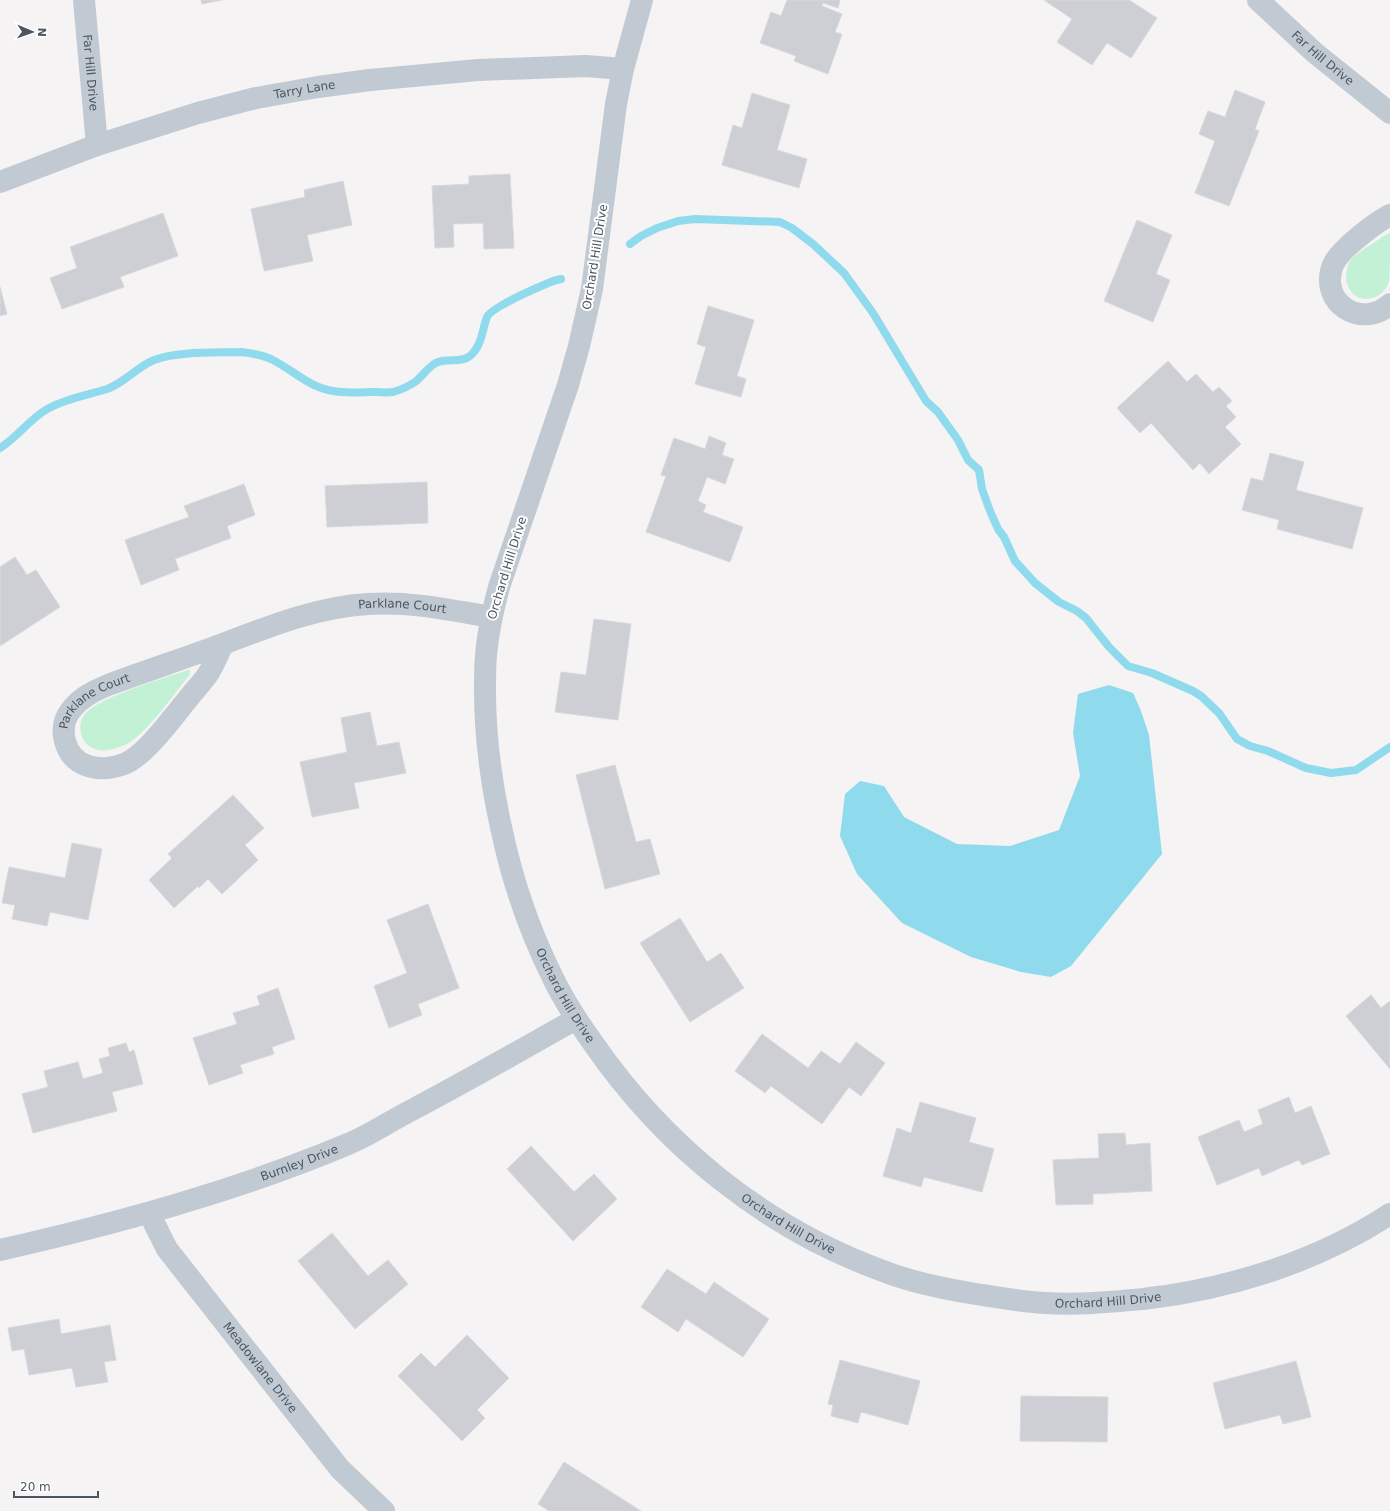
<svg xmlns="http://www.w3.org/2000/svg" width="1390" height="1511" font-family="'DejaVu Sans',sans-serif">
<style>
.green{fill:#c3f1d5}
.water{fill:#90daee}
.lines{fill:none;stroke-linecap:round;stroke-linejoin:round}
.stream{stroke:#90daee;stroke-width:8}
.building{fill:#cdcfd5;stroke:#d7d9de}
.minor{stroke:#c1cad2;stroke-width:22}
.labels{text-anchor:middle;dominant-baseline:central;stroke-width:4;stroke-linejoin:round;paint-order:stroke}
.street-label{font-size:12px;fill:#4a5661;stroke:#fff}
</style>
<rect width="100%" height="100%" fill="#f5f3f3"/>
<path class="green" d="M1390,233C1390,242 1390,275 1389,282C1380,305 1350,305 1346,279C1346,273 1347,266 1350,261C1356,254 1364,249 1372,244C1378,240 1384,235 1390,233Z
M188,670H190V674C175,693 148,732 127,744C118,748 105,753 95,749C80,744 76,725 85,714C99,697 165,678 188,670Z"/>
<path class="water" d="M1109,685L1133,693L1141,711L1149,735L1162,854L1071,966L1051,977L1021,972L971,957L902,923L857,874L840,836L845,794L860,781L884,786L904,817L957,844L1010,846L1059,830L1080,776L1073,733L1078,694Z"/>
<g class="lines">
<path class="stream" d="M630,244L641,236L657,228L678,221L695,219L780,222L792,228L813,244L844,273L873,313L926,401L938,412L958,440L968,460L979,470L982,489L990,511L998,529L1004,537L1015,561L1035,583L1059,602L1077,611L1086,618L1109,647L1128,666L1152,673L1193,691L1201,696L1219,713L1237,739L1250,746L1268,751L1306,768L1331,773L1356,770L1390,747
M0,448C18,437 30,418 49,408C67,398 88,395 107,389C124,383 137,367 154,360C177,351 216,353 241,352C251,353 262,355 271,359C297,372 310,390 341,392C352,393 364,392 375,392C381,392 388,393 393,392C400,390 409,386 415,382C423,376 429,365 438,362C448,358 462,363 470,356C482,346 482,330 487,317C491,307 541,286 553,281L561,279"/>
</g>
<path class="building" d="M201,0H222L202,4Z
M787,0H840L838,8L823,3L822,6L842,14L835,32L842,34L828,74L794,61L796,56L760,43L771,12L781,16Z
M1044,0H1129L1157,18L1131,58L1107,43L1092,65L1057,42L1072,19Z
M1235,90L1265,102L1255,129L1259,131L1229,206L1195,193L1215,141L1199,134L1208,111L1225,117Z
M752,93L790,105L777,150L807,159L799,188L722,165L733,125L742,128Z
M510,174L514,248L484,249L483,223L453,224L454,247L435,248L432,186L469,184V176Z
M343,181L352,225L307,235L313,261L264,271L251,209L305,197L304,190Z
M163,213L178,256L120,277L124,287L62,309L50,278L77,268L70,247Z
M1137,220L1172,235L1156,274L1170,280L1153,322L1104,301Z
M0,287L7,314L0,316Z
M708,306L754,320L737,376L746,379L741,397L695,384L706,347L697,344Z
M1168,361L1187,382L1196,374L1213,392L1219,387L1232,401L1226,406L1236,417L1225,427L1241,444L1209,474L1200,463L1193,470L1151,423L1140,433L1117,408Z
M709,436L726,443L722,455L734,459L725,484L707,477L698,501L706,505L703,512L743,527L730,562L646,532L666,476L661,475L674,438L705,449Z
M1270,453L1304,462L1296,490L1363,508L1352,549L1277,529L1279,520L1242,510L1251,478L1263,481Z
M427,482L428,523L327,527L325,486Z
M244,484L255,515L227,526L231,538L175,559L179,570L141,585L125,540L189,517L184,506Z
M15,557L27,575L36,570L60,607L0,646V567Z
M594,619L631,624L618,720L555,712L561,672L586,675Z
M370,712L377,746L399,742L406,773L354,783L359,808L312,817L300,762L347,752L341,718Z
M615,765L636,842L650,839L660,874L605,889L576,775Z
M233,795L264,828L245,845L258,860L222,894L208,879L199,888L198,886L174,908L149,880L172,858L168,854Z
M72,843L102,849L88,920L50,912L47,926L12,919L15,905L2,903L9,867L65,878Z
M428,904L459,988L418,1004L422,1015L389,1028L374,986L407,973L387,920Z
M680,918L707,962L721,953L744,988L690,1022L640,943Z
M278,988L295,1039L272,1047L274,1054L240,1065L243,1073L209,1085L193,1038L237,1024L233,1013L260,1005L257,996Z
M1371,995L1381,1008L1390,1001V1069L1346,1016Z
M762,1034L808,1068L821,1051L840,1064L856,1042L885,1063L861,1096L849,1087L822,1124L771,1086L765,1093L735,1071Z
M126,1043L129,1052L134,1050L143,1084L112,1092L117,1111L33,1133L22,1094L48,1087L44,1071L78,1062L83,1079L103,1073L99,1059L110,1056L108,1048Z
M1289,1097L1295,1113L1311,1106L1330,1154L1302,1165L1299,1160L1262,1176L1259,1168L1217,1185L1198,1137L1239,1120L1244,1132L1263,1124L1258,1110Z
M920,1102L976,1118L969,1142L994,1149L982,1192L924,1177L921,1187L883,1176L897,1128L911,1133Z
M1125,1133L1126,1145L1150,1143L1152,1191L1093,1194V1204L1056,1205L1053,1160L1099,1158L1098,1134Z
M531,1146L574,1192L594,1174L617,1199L573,1241L507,1169Z
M332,1233L368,1276L388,1260L408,1284L355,1329L298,1261Z
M667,1269L706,1294L714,1282L769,1319L743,1357L686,1319L678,1332L641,1307Z
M59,1319L61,1334L110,1325L116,1360L104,1362L108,1382L76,1387L72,1368L29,1375L24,1349L12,1351L8,1328Z
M467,1335L509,1378L477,1410L485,1418L462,1441L398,1376L421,1353L435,1367Z
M840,1360L920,1381L908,1425L861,1412L858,1423L831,1416L833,1405L828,1404Z
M1296,1361L1311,1417L1283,1424L1280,1415L1225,1429L1213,1383Z
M1021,1396L1108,1397L1107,1442L1020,1441Z
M564,1462L641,1511H549L538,1504Z"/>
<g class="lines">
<g class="minor">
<path id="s1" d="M84,0L97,145"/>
<path id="s2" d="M642,0L623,69L616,104L592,289L579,346L568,385L499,587C493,609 488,632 486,655C485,666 485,678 485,690C485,736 491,782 501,827C512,880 529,930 553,978C564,1001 578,1022 593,1043C664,1146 765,1228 883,1271C911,1282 940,1288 970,1293C995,1297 1021,1302 1046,1303C1078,1305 1110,1302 1143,1299C1229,1289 1317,1262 1390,1214"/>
<path id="s3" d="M1258,0L1315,53L1390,113"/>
<path id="s4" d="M0,182L97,145L198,113L256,98L318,87L370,80L478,70L586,66L623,69"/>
<path d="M1390,215C1375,223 1340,249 1333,265C1318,303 1362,330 1390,304"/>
<path id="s5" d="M223,644C218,654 214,665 208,674C202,683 194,691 187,700C172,718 145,756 124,764C100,773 72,768 65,741C62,730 64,719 71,710C81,697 94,691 108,685C146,671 185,658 223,644C270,626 317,607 368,604C409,601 451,610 491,617"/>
<path id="s6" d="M149,1213L167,1249L340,1469L384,1511"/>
<path id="s7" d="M0,1250C119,1223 236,1191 348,1144C370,1135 390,1121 412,1110C467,1081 521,1050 576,1019"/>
</g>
</g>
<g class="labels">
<g class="street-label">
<text stroke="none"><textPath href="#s3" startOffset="87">Far Hill Drive</textPath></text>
<text stroke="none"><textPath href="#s1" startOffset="73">Far Hill Drive</textPath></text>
<text stroke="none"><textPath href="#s4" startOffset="319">Tarry Lane</textPath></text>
<text transform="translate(595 257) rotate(-81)">Orchard Hill Drive</text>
<text transform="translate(507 568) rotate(-73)">Orchard Hill Drive</text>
<text stroke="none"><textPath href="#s5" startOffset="615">Parklane Court</textPath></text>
<text stroke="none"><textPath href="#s5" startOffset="286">Parklane Court</textPath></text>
<text stroke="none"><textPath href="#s2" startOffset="1030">Orchard Hill Drive</textPath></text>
<text stroke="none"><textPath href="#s7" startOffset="312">Burnley Drive</textPath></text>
<text stroke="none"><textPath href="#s2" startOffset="1354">Orchard Hill Drive</textPath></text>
<text stroke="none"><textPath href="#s2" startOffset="1689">Orchard Hill Drive</textPath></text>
<text stroke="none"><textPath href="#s6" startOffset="191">Meadowlane Drive</textPath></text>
</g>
</g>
<g transform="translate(32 32) rotate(92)" stroke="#ffffff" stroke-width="3" paint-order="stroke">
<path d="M0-3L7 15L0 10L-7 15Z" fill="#4a5661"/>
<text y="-6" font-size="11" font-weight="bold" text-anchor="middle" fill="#4a5661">N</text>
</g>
<path d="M14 1491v6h84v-6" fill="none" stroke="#4a5661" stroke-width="2"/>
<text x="20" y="1491" font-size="12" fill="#4a5661" stroke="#ffffff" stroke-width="3" paint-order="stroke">20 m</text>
</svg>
